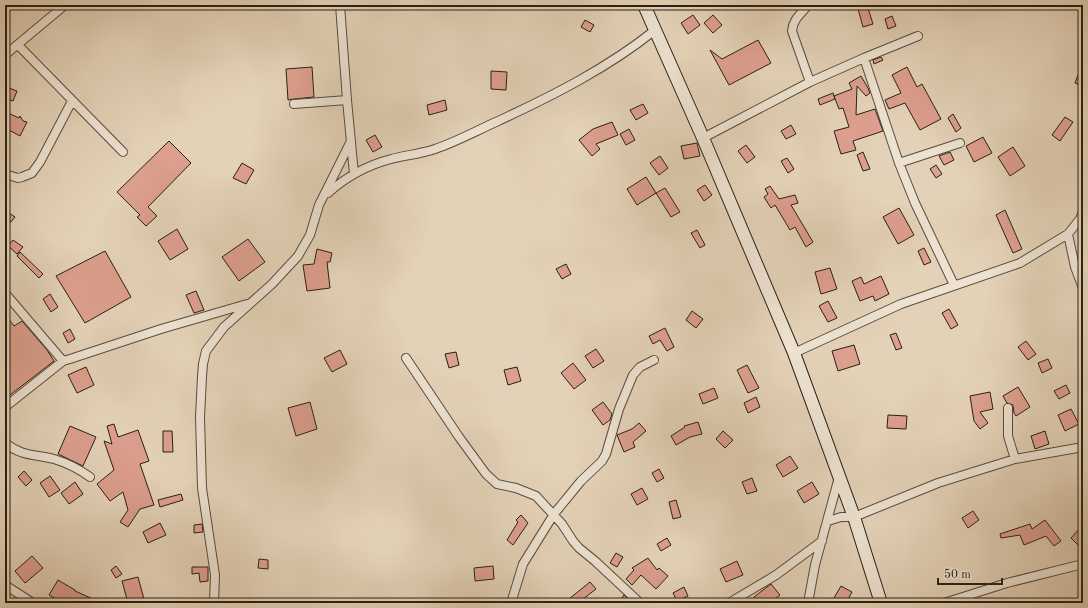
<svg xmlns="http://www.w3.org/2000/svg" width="1088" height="608" font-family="'Old Standard TT',serif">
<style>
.building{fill:#dd9f8e;stroke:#282014}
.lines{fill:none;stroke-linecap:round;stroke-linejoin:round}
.street-casing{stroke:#574c3d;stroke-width:10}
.secondary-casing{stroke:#282014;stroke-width:14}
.street{stroke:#ede2d1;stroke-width:8}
.secondary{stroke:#ede2d1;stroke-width:12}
</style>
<rect width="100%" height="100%" fill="#e4d2b8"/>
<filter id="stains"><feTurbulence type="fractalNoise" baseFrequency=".005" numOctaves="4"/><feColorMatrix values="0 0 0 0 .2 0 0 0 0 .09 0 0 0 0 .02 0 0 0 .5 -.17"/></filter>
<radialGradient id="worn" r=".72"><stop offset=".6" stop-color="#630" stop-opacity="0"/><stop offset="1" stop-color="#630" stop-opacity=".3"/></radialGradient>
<path class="building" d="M857,5H867L873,24L863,27Z
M693,15L700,25L688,34L681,23Z
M713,15L722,25L713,33L704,23Z
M892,16L896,26L888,29L885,19Z
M585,20L594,25L590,32L581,27Z
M758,40L771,63L729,85L710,50L722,59Z
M881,57L883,60L874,64L873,60Z
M312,67L314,97L294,99L288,100L286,69Z
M907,67L917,87L922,84L941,119L920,130L905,103L889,109L885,100L901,93L892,75Z
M491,71L507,72L506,90L491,89Z
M1078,75L1083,77V86L1075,83Z
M861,76L868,88L870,93L866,96L857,86L856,115L875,109L883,131L853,141L856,150L841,154L834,131L849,127L843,108L839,109L834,96L852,89L849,83Z
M9,88L17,91L13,101L5,98Z
M833,93L835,99L820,105L818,99Z
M445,100L447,110L429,115L427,105Z
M643,104L648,113L636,120L630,110Z
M8,113L19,118L20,116L23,121L27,122L20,136L5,128V119Z
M953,114L961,128L956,132L948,118Z
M1065,117L1073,122L1060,141L1052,135Z
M612,122L618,135L596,144L600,149L592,156L579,140L593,129Z
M791,125L796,134L786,139L781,131Z
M629,129L635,140L626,145L620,134Z
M375,135L382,147L373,152L366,140Z
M983,137L992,153L974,162L966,146Z
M169,141L191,163L148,207L157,216L146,226L137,217L140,215L117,192Z
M697,143L700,156L684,159L681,146Z
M746,145L755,157L747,163L738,151Z
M1013,147L1025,166L1010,176L998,157Z
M863,152L870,169L863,171L857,155Z
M950,152L954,160L944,165L939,156Z
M660,156L668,168L659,175L650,163Z
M787,158L794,169L788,173L781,161Z
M242,163L254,170L246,184L233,178Z
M936,165L942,174L936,178L930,169Z
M646,177L656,193L637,205L627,189Z
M705,185L712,195L704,201L697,190Z
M770,186L779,199L795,195L798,203L791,205L813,242L806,247L795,227L790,230L775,205L771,208L764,197L768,194L765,189Z
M665,188L680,212L671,217L656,193Z
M899,208L914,235L898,244L883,217Z
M5,210L15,217L11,222L5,218Z
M1005,210L1022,249L1013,253L996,215Z
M177,229L188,249L170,260L158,241Z
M697,230L705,245L700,248L691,233Z
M248,239L265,262L239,281L222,257Z
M13,240L23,247L17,254L8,246Z
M924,248L931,262L924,265L918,251Z
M317,249L332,253L330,262H327L330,288L307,291L303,265L314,264Z
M105,251L131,297L85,323L56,276Z
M20,252L43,274L39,278L17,256Z
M566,264L571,274L562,279L556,269Z
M830,268L837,289L821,294L815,272Z
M881,276L889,294L875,301L873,296L860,301L852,281L861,277L864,284Z
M196,291L204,310L194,313L186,295Z
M50,294L58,307L51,312L43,299Z
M828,301L837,318L828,322L819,306Z
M949,309L958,325L951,329L942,313Z
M692,311L703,319L696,328L686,320Z
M5,314L14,326L22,321L47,350L54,361L10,395L5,387Z
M665,328L674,347L667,351L660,340L653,344L649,336Z
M70,329L75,339L68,343L63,333Z
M896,333L902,348L896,350L890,335Z
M1026,341L1036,354L1028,360L1018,347Z
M854,345L860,364L838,371L832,351Z
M596,349L604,361L593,368L585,356Z
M340,350L347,364L332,372L324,358Z
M456,352L459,365L449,368L445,354Z
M1048,359L1052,368L1042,373L1038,363Z
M573,363L586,380L574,389L561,373Z
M747,365L759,388L748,393L737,370Z
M86,367L94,385L77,393L68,375Z
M517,367L521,381L508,385L504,370Z
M1066,385L1070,393L1059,399L1054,391Z
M1018,387L1030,407L1016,416L1014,413L1013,405L1007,403L1003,396Z
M714,388L718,398L703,404L699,394Z
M990,392L993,409L980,412L988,423L980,429L974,421L970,396Z
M756,397L760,407L748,413L744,403Z
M310,402L317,429L296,436L288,408Z
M603,402L612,414L610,420L603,425L592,410Z
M1071,409L1079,424L1065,431L1058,415Z
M888,415L907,416L906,429L887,428Z
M698,422L702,434L690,437L676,445L671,436L685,427L684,426Z
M639,423L646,431L633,442L635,447L624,452L617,435L632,429Z
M114,424L118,437L138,430L149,461L140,464L154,505L140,509L128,527L120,522L128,510L123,492L110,501L97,484L114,470L104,441L112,444L107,426Z
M70,426L96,437L83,466L58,454Z
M163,431H172L173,452H163Z
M723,431L733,440L725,448L716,439Z
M1045,431L1049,444L1035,449L1031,436Z
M790,456L798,468L783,477L776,465Z
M659,469L664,478L657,482L652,473Z
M24,471L32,480L26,486L18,477Z
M50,476L60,490L49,497L40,483Z
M752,478L757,491L747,494L742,482Z
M75,482L83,494L69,504L61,493Z
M812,482L819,494L804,503L797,491Z
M642,488L648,499L637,505L631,494Z
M181,494L183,500L160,507L158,500Z
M676,500L681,517L673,519L669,502Z
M973,511L979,520L968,528L962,518Z
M521,515L528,523L513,545L507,540L518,522L516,520Z
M1045,520L1061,541L1054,546L1046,536L1024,545L1020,535L1001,538L1000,534L1030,524L1032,529Z
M160,523L166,535L148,543L143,532Z
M202,524L203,532L194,533V525Z
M1079,529L1083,534V550L1071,538Z
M667,538L671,545L661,551L657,544Z
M616,553L623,557L617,567L610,563Z
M32,556L43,568L25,583L15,571Z
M648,558L657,570L659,568L668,576L656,589L641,575L632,585L626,579L634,570L632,568Z
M259,559L268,560V569L258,568Z
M737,561L743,575L726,582L720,569Z
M116,566L122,574L116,578L111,570Z
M493,566L494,579L475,581L474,568Z
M192,567H208V581L200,582L199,573L192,574Z
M138,577L145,603H128L122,581Z
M58,580L75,590V591L102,603H63L49,595Z
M590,582L596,589L578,603H564Z
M771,584L780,595L770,603H759L754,597Z
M841,586L852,592L846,603H831Z
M684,587L688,596L677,601L673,593Z
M624,595L632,603H618Z"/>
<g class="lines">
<defs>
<path id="street" d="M340,5L347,100L354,174
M808,5C801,14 793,19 792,31L810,82
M18,45L123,152
M5,55L65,5
M864,58L899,163L915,203L954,285
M294,104L347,100
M703,138L810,82L864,58L918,36
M899,163L960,143
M5,174L18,178L22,177L32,173L40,162L72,101
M328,193C346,177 368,165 391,159C406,155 421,154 435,149C456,142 476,131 496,122C552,96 608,68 655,30
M1068,234L1075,267L1083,288
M5,293L63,361
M794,353L901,304L1020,263L1068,234L1080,219L1083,212
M406,358L459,437L486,474L497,484L516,488L536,496L562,524L573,541L579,548L595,561L640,603
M5,407L63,361L70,359L161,329L247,304
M1008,408V436L1015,459
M5,443C23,457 35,454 54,459C67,463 79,469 90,477
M828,521L841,517H854L938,483L1015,459L1083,447
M5,585L33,603
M214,603L215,575L202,488L200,417L202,377L203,364L206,351L224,327L272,284L298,256L310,235L319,205L351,141
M511,603L523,564L554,514L581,481L602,461L606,454L619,409L633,375L640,367L654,360
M729,603L776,575L822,541
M808,603L815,565L839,477
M944,603L1007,583L1083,564"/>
<path id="secondary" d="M644,5L703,138L794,353L854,517L881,603"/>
</defs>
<use href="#street" class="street-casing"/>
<use href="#secondary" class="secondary-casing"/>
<use href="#street" class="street"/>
<use href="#secondary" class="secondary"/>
</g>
<rect width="1088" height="608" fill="none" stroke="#e4d2b8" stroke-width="20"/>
<rect x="6" y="6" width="1076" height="596" fill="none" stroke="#282014" stroke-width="2"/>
<rect x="10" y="10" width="1068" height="588" fill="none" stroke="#282014"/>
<path d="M938 578v6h64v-6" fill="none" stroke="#282014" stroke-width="2"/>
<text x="944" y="578" font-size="12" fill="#282014" stroke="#ede2d1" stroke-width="3" paint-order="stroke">50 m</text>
<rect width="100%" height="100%" filter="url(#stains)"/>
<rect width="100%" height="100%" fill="url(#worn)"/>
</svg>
